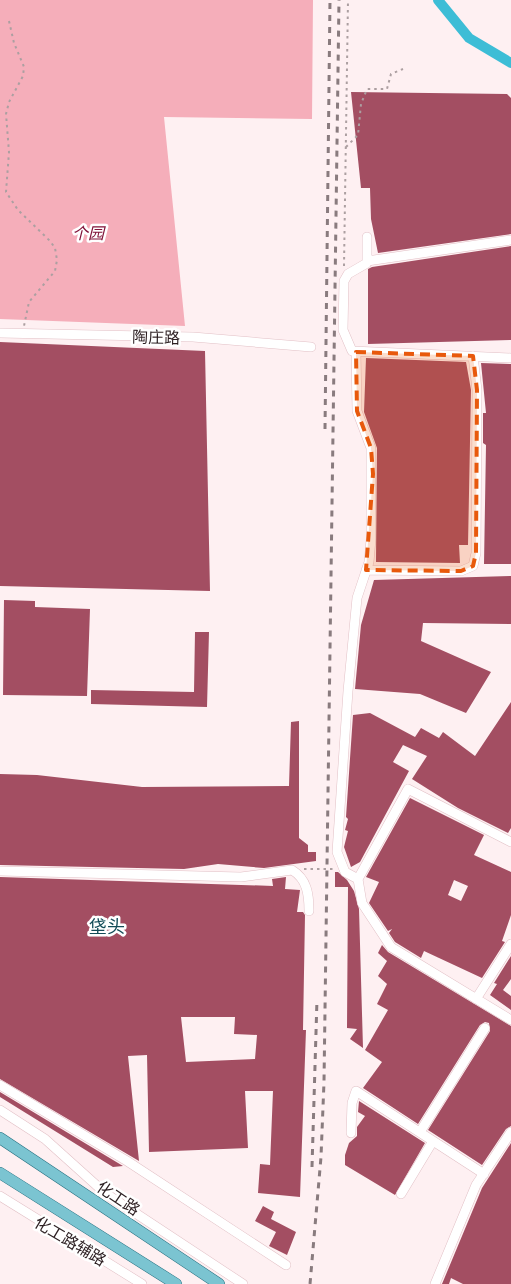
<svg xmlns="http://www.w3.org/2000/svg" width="511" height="1284" font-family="Literata,'Noto Sans SC',serif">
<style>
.green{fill:#f5aeba}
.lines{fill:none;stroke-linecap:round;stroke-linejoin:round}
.canal{stroke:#3dbdd6;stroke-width:10}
.building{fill:#a34e62;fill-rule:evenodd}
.minor-casing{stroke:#e2c0c6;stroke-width:10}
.major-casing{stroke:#267080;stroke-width:12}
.path{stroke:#ac9fa1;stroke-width:2;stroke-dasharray:2.5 4;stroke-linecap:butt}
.minor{stroke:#fff;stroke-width:9}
.major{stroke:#7bc4d1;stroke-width:11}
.rail{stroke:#897b7e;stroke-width:3;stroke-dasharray:6 6;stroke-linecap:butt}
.marked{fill:#e8590c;fill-opacity:0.2;stroke:#e8590c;stroke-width:4;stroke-dasharray:10 6;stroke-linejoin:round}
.labels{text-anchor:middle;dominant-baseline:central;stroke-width:5;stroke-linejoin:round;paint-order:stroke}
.park-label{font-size:16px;font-style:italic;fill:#801339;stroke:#fff}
.street-label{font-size:16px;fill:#2c1f22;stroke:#fff}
.neighbourhood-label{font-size:18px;fill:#134c58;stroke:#fff}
</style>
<rect width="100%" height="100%" fill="#fef0f2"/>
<path class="green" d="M0,0H313L312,119L164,117L185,326L0,319Z"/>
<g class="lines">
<path class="canal" d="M438,0L469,38L511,63"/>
</g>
<path class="building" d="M351,92L507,94L511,98V234L378,253L371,219L370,188H361Z
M511,246V340L368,344V269L372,267Z
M0,342L205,351L210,591L0,586Z
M366,358L466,362L471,390L468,545H459L460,563L376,562L377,448L364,412Z
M481,363L511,364V564H484L486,445L483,443V413H486Z
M511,576V624L423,623L421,641L491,672L466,713L420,694L355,689L361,625L374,580Z
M4,600L35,601V607L90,609L87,696L3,695Z
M195,632H209L207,707L91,704V690L194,692Z
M511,702V828L508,833L458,808L412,779L427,756L403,745L393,762L409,771L360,862L351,867L344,847L348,831L345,830L348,819L346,817L353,715L370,713L415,737L421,728L439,738L443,732L475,756Z
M299,721V838L308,845V852H316V861L264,868L218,864L184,869L0,865V774L37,775L142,787L289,786L291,722Z
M410,798L484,835L474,855L511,872V915L502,941L505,942L482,978L424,951L421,958L395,942L389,933L392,929L388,931L369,903L379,882L366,877ZM454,880L468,886L461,901L448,895Z
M335,872H338L347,880L354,891L359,909L363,1048L350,1039L357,1029L347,1028L348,887H335Z
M0,877L273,886L272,879L286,877L285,889L300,890L297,912H303L305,915L303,1030H306L300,1197L258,1193L260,1164L270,1165L273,1091H245L248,1148L149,1152L147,1055L128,1056L139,1161L0,1079ZM181,1017H235L234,1034L257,1035L255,1059L186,1062Z
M382,945L388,952L511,1026V1126L506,1129L482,1165L428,1130L490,1031L489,1023L485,1022L480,1025L418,1124L363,1088L382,1062L365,1050L388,1010L377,1004L387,984L378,976L387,961L378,953Z
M511,956V979L503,990L511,996V1010L490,995L497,984L494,983Z
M0,1092L123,1166L113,1167L0,1097Z
M359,1101L425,1143L395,1195L345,1165V1155L349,1143L357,1136V1127L365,1116L358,1112Z
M511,1143V1284H463L451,1278L449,1284H442L482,1188Z
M263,1206L274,1212L271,1219L296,1232L287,1255L269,1246L276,1232L255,1221Z"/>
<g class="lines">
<defs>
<path id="minor" d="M367,237V263L348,274L344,281L343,330L352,351L511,358
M367,261L511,240
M0,333L193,337L311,347
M356,352L357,411L371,448V539L369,562L357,598L348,691L337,852L345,872L358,879
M366,570L461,571L473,566L476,553L477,390L473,356
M511,842L408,789L358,879L362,903L391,947L511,1020
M0,871L241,877L292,870C307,879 309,894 309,911
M476,999L511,944
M0,1085L127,1161L286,1265
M0,1110L45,1139L105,1193L243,1284
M420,1132L485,1028
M351,1133L352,1103L356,1091L484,1174
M401,1194L433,1141
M0,1196L142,1284
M435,1284L476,1185L511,1132"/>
<path id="major" d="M0,1138L219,1284
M0,1173L176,1284"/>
</defs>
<use href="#minor" class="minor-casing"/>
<use href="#major" class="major-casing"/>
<path class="path" d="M9,21L14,43L24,67L23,76L9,102L6,114L9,152L6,192L18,210L50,241L55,248L57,260L55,271L29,302L24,326
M346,147L358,135L361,104L367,89H387L391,74L403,69
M344,266L348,0
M304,869H334"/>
<use href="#minor" class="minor"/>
<use href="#major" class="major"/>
<path class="rail" d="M325,429L330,0
M312,1167L317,999
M310,1284L321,1157L324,1082L339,0"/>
</g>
<path class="marked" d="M356,352L473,356L477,390L476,553L473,566L461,571L366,570L373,474L371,448L357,411Z"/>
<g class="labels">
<g class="park-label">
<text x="88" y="232">个园</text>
</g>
<g class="street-label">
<text transform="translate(156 336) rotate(1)">陶庄路</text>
<text transform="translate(119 1197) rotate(34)">化工路</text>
<text transform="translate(71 1240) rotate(31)">化工路辅路</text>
</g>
<g class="neighbourhood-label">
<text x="107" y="925">垡头</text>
</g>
</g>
</svg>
